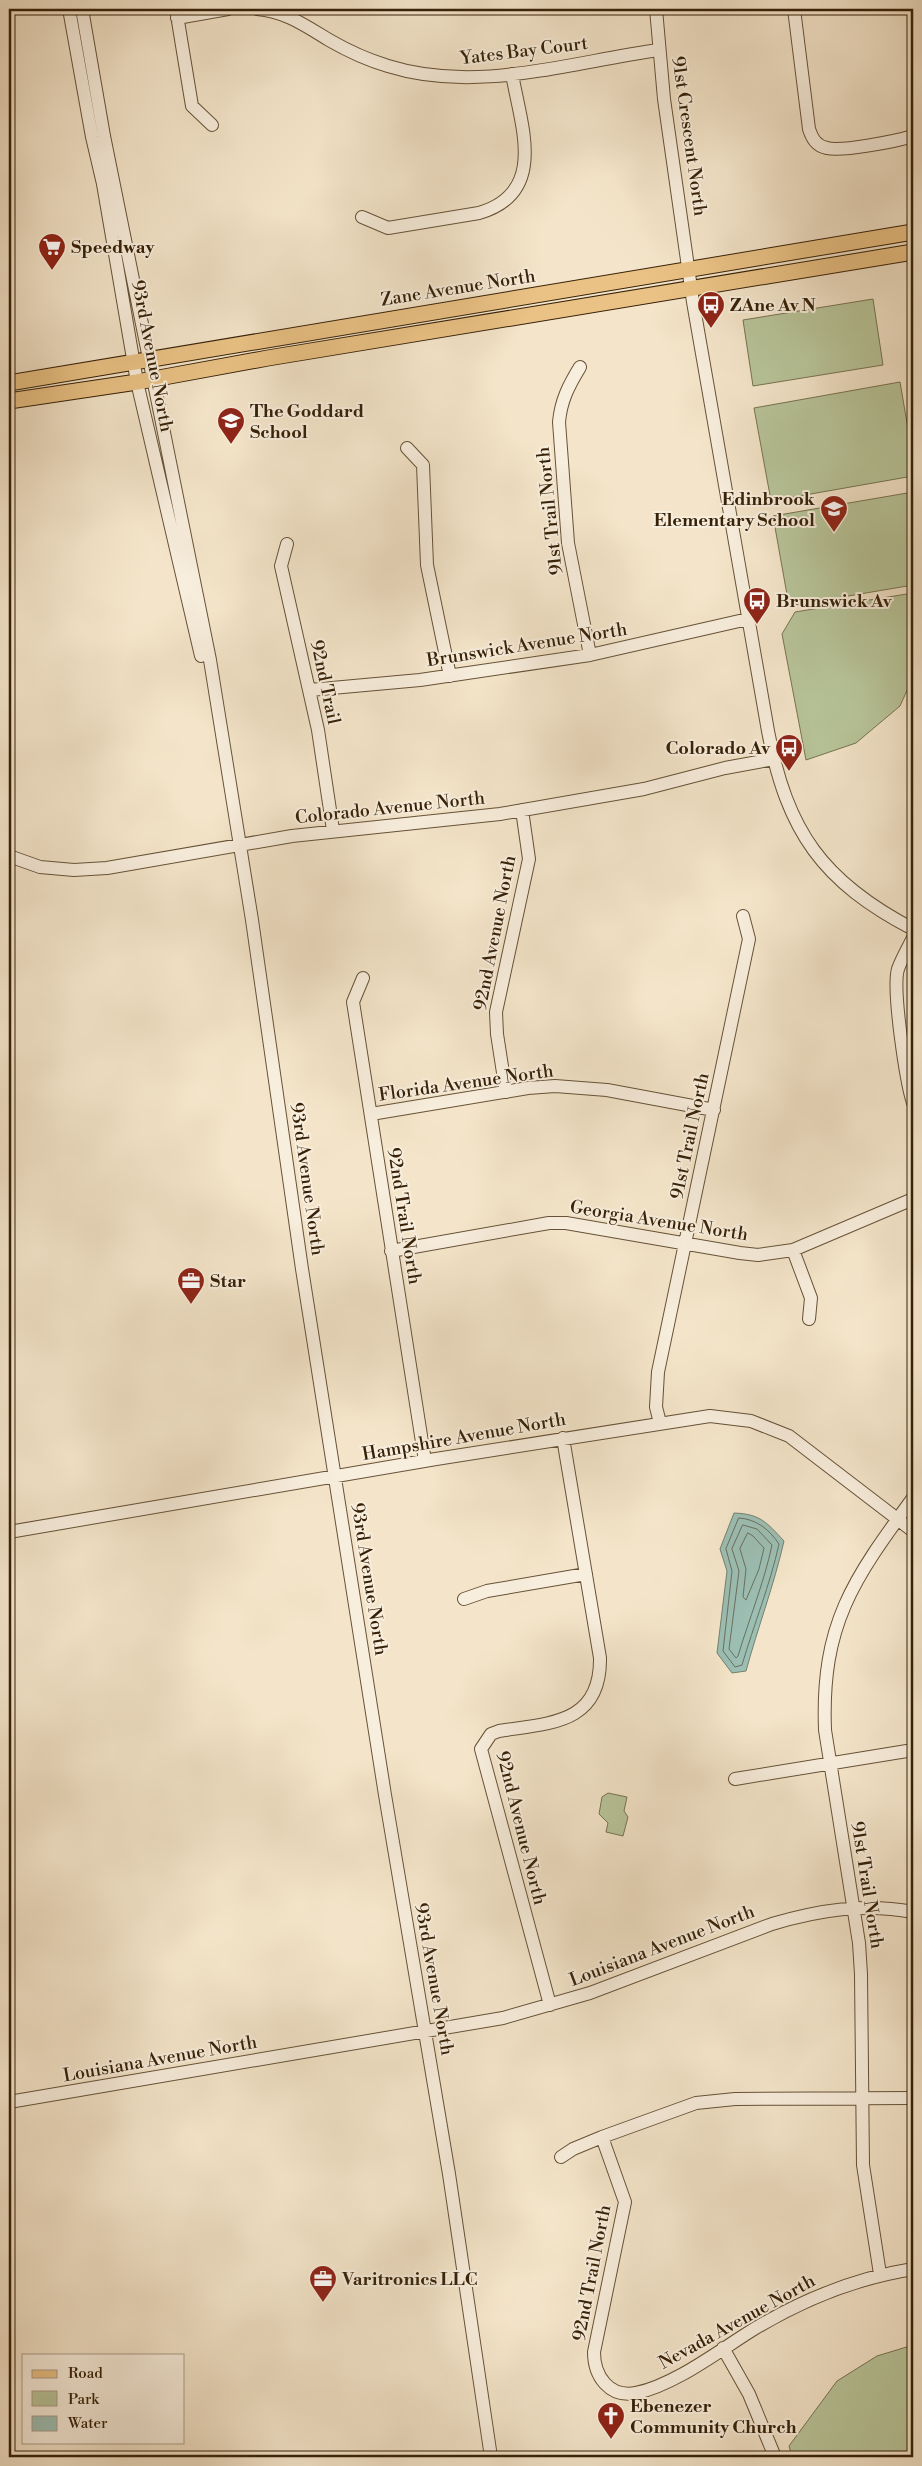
<svg xmlns="http://www.w3.org/2000/svg" width="922" height="2466" font-family="'Libre Bodoni',serif">
<style>
.green{fill:#b8c59a;stroke:#777351}
.water{fill:#9cbfb4;stroke:#73806f}
.lines{fill:none;stroke-linecap:round;stroke-linejoin:round}
.shore{stroke:#69705e;stroke-width:1}
.minor-casing{stroke:#665238;stroke-width:14}
.major-casing{stroke:#362108;stroke-width:17}
.minor{stroke:#f8eedd;stroke-width:12}
.major{stroke:#eac285;stroke-width:15}
.labels{text-anchor:middle;dominant-baseline:central;stroke-width:4;stroke-linejoin:round;paint-order:stroke}
.street-label{font-size:18px;fill:#362108;stroke:#f8eedd}
.poi-label{font-size:18px;font-weight:bold;fill:#362108;stroke:#f8eedd;text-anchor:start}
</style>
<rect width="100%" height="100%" fill="#f4e5ca"/>
<filter id="stains"><feTurbulence type="fractalNoise" baseFrequency=".004" numOctaves="4"/><feColorMatrix values="0 0 0 0 .2 0 0 0 0 .09 0 0 0 0 .02 0 0 0 .5 -.17"/></filter>
<radialGradient id="worn" r=".72"><stop offset=".6" stop-color="#630" stop-opacity="0"/><stop offset="1" stop-color="#630" stop-opacity=".3"/></radialGradient>
<path class="green" d="M873,299L883,365L753,386L743,320Z
M900,382L913,458V476L771,501L754,408Z
M913,492V585L789,606L773,516Z
M913,593V677L900,706L856,743L806,760L782,634L795,612Z
M608,1793L627,1797L624,1811L628,1817L623,1836L606,1832L608,1823L599,1814L602,1797Z
M913,2345V2457H792L789,2446L837,2381L877,2356Z"/>
<path class="water" d="M734,1513C761,1514 767,1523 784,1541C774,1585 758,1627 746,1671L732,1673L717,1653L727,1571L720,1549Z"/>
<g class="lines">
<path class="shore" d="M739,1518C756,1519 769,1529 779,1544C770,1585 754,1624 742,1665L735,1667L723,1651L732,1571L726,1549Z
M743,1525L757,1529L772,1545C764,1583 749,1619 738,1656L736,1658L729,1649L739,1571L732,1549Z
M748,1533L753,1536L764,1548L759,1569L746,1600L743,1597L746,1569L740,1549Z"/>
<defs>
<path id="minor" d="M69,9L92,137L103,184L137,382L201,656
M82,9L104,136L210,660L252,920L302,1269L385,1795L449,2174L491,2457
M176,9L192,106L212,125
M257,9C285,11 306,26 329,40C348,51 368,60 388,66C477,94 570,62 659,50
M656,9L664,99L693,302L768,731C787,832 823,882 913,929
M794,9L809,129C812,138 816,146 827,148C841,152 897,141 913,136
M177,18L228,9
M362,217L388,228L479,213C548,193 521,126 512,74
M580,367C569,385 561,400 559,422L568,543L590,655
M407,448L423,465L427,565L450,676
M287,544L281,566L318,730L333,830
M310,690L420,680L590,655L748,619
M9,856L40,867L74,870L107,868L292,836L500,814L644,789L725,768L774,759
M913,938C908,948 902,958 898,969C892,989 906,1081 913,1103
M363,978L353,1002L425,1461
M506,1092L497,1034L496,1012L529,859L522,810
M371,1114L528,1088L555,1086L607,1090L714,1110
M793,1250L811,1298L809,1319
M391,1251L549,1223H566L740,1253L758,1255L793,1250L913,1199
M660,1423L656,1407L658,1372L749,939L743,916
M9,1532L436,1459L710,1416L751,1421L789,1436L913,1531
M464,1599L487,1591L586,1574
M735,1779L913,1750
M550,2005L481,1749L491,1734L499,1731C550,1723 601,1724 600,1658L563,1438
M9,2102L503,2018L590,1993L772,1924C819,1910 864,1903 913,1912
M602,2137L625,2202L594,2352C594,2376 609,2398 636,2393C675,2385 720,2350 754,2329C804,2299 856,2278 913,2269
M561,2157L573,2149L602,2137L696,2103L735,2099L913,2098
M880,2274L863,2165L861,1974L859,1943L825,1730C821,1624 853,1580 913,1498
M723,2348L749,2394L775,2457"/>
<path id="major" d="M9,383L913,232
M9,401L137,382L268,358L913,252"/>
</defs>
<use href="#minor" class="minor-casing"/>
<use href="#major" class="major-casing"/>
<use href="#minor" class="minor"/>
<use href="#major" class="major"/>
</g>
<defs>
<symbol id="supermarket-pin" viewBox="-11 -11 22 30"><path d="M0 17L-7.5 6A9.5 9.5 0 1 1 7.5 6Z" fill="#8f2418" stroke="#f8eedd"/><path d="M-6-5.5h2.5l.6 2H6L4.5 2H-2.5L-4.4-4H-6ZM-1.5 3.2a1.3 1.3 0 1 0 .1 0ZM3 3.2a1.3 1.3 0 1 0 .1 0Z" fill="#fff"/></symbol>
<symbol id="bus-pin" viewBox="-11 -11 22 30"><path d="M0 17L-7.5 6A9.5 9.5 0 1 1 7.5 6Z" fill="#8f2418" stroke="#f8eedd"/><path d="M-5-6H5V4H4V6H2V4H-2V6H-4V4H-5ZM-3.5-4V0h7V-4ZM-3.5 1.2v1.5H-2V1.2ZM2 1.2v1.5H3.5V1.2Z" fill="#fff"/></symbol>
<symbol id="school-pin" viewBox="-11 -11 22 30"><path d="M0 17L-7.5 6A9.5 9.5 0 1 1 7.5 6Z" fill="#8f2418" stroke="#f8eedd"/><path d="M0-5L7-2L0 1L-7-2ZM-4 1L0 2.5L4 1V4Q0 6-4 4Z" fill="#fff"/></symbol>
<symbol id="office-pin" viewBox="-11 -11 22 30"><path d="M0 17L-7.5 6A9.5 9.5 0 1 1 7.5 6Z" fill="#8f2418" stroke="#f8eedd"/><path d="M-6-3h4V-5.5h4V-3h4V5H-6ZM-1-4.5V-3h2v-1.5ZM-6 0V1H6V0Z" fill="#fff"/></symbol>
<symbol id="church-pin" viewBox="-11 -11 22 30"><path d="M0 17L-7.5 6A9.5 9.5 0 1 1 7.5 6Z" fill="#8f2418" stroke="#f8eedd"/><path d="M-1.2-6h2.4v3.5h3.3v2.4h-3.3V6h-2.4V-.1h-3.3v-2.4h3.3Z" fill="#fff"/></symbol>
</defs>
<g fill-rule="evenodd">
<use href="#supermarket-pin" x="36" y="231" width="32" height="43"/>
<use href="#bus-pin" x="695" y="289" width="32" height="43"/>
<use href="#school-pin" x="215" y="405" width="32" height="43"/>
<use href="#school-pin" x="818" y="493" width="32" height="43"/>
<use href="#bus-pin" x="741" y="585" width="32" height="43"/>
<use href="#bus-pin" x="773" y="732" width="32" height="43"/>
<use href="#office-pin" x="175" y="1265" width="32" height="43"/>
<use href="#office-pin" x="307" y="2263" width="32" height="43"/>
<use href="#church-pin" x="595" y="2400" width="32" height="43"/>
</g>
<g class="labels">
<g class="street-label">
<text transform="translate(524 51) rotate(-7)">Yates Bay Court</text>
<text transform="translate(689 136) rotate(82)">91st Crescent North</text>
<text transform="translate(458 288) rotate(-9)">Zane Avenue North</text>
<text transform="translate(152 356) rotate(79)">93rd Avenue North</text>
<text transform="translate(550 511) rotate(-96)">91st Trail North</text>
<text transform="translate(527 645) rotate(-9)">Brunswick Avenue North</text>
<text transform="translate(325 682) rotate(78)">92nd Trail</text>
<text transform="translate(390 808) rotate(-6)">Colorado Avenue North</text>
<text transform="translate(495 933) rotate(-79)">92nd Avenue North</text>
<text transform="translate(466 1083) rotate(-8)">Florida Avenue North</text>
<text transform="translate(690 1136) rotate(-78)">91st Trail North</text>
<text transform="translate(307 1179) rotate(82)">93rd Avenue North</text>
<text transform="translate(404 1216) rotate(81)">92nd Trail North</text>
<text transform="translate(659 1221) rotate(9)">Georgia Avenue North</text>
<text transform="translate(464 1437) rotate(-10)">Hampshire Avenue North</text>
<text transform="translate(369 1579) rotate(81)">93rd Avenue North</text>
<text transform="translate(521 1828) rotate(76)">92nd Avenue North</text>
<text transform="translate(867 1885) rotate(81)">91st Trail North</text>
<text transform="translate(662 1946) rotate(-21)">Louisiana Avenue North</text>
<text transform="translate(434 1979) rotate(80)">93rd Avenue North</text>
<text transform="translate(160 2059) rotate(-10)">Louisiana Avenue North</text>
<text transform="translate(592 2273) rotate(-79)">92nd Trail North</text>
<text transform="translate(737 2322) rotate(-29)">Nevada Avenue North</text>
</g>
<g class="poi-label">
<text x="71" y="247">Speedway</text>
<text x="730" y="305">ZAne Av N</text>
<text x="250" y="411">The Goddard<tspan x="250" dy="21">School</tspan></text>
<text x="815" y="499" text-anchor="end">Edinbrook<tspan x="815" dy="21">Elementary School</tspan></text>
<text x="776" y="601">Brunswick Av</text>
<text x="770" y="748" text-anchor="end">Colorado Av</text>
<text x="210" y="1281">Star</text>
<text x="342" y="2279">Varitronics LLC</text>
<text x="630" y="2406">Ebenezer<tspan x="630" dy="21">Community Church</tspan></text>
</g>
</g>
<rect width="922" height="2466" fill="none" stroke="#f4e5ca" stroke-width="30"/>
<rect x="10" y="10" width="902" height="2446" fill="none" stroke="#362108" stroke-width="2.5"/>
<rect x="15" y="15" width="892" height="2436" fill="none" stroke="#362108"/>
<rect x="22" y="2354" width="162" height="90" fill="#f8eedd" stroke="#aa9c88"/>
<rect x="32" y="2370" width="25" height="8" fill="#eac285" stroke="#aa9c88"/>
<text x="68" y="2378" font-size="15" fill="#362108">Road</text>
<rect x="32" y="2391" width="25" height="15" fill="#b8c59a" stroke="#aa9c88"/>
<text x="68" y="2404" font-size="15" fill="#362108">Park</text>
<rect x="32" y="2416" width="25" height="15" fill="#9cbfb4" stroke="#aa9c88"/>
<text x="68" y="2428" font-size="15" fill="#362108">Water</text>
<rect width="100%" height="100%" filter="url(#stains)"/>
<rect width="100%" height="100%" fill="url(#worn)"/>
</svg>
